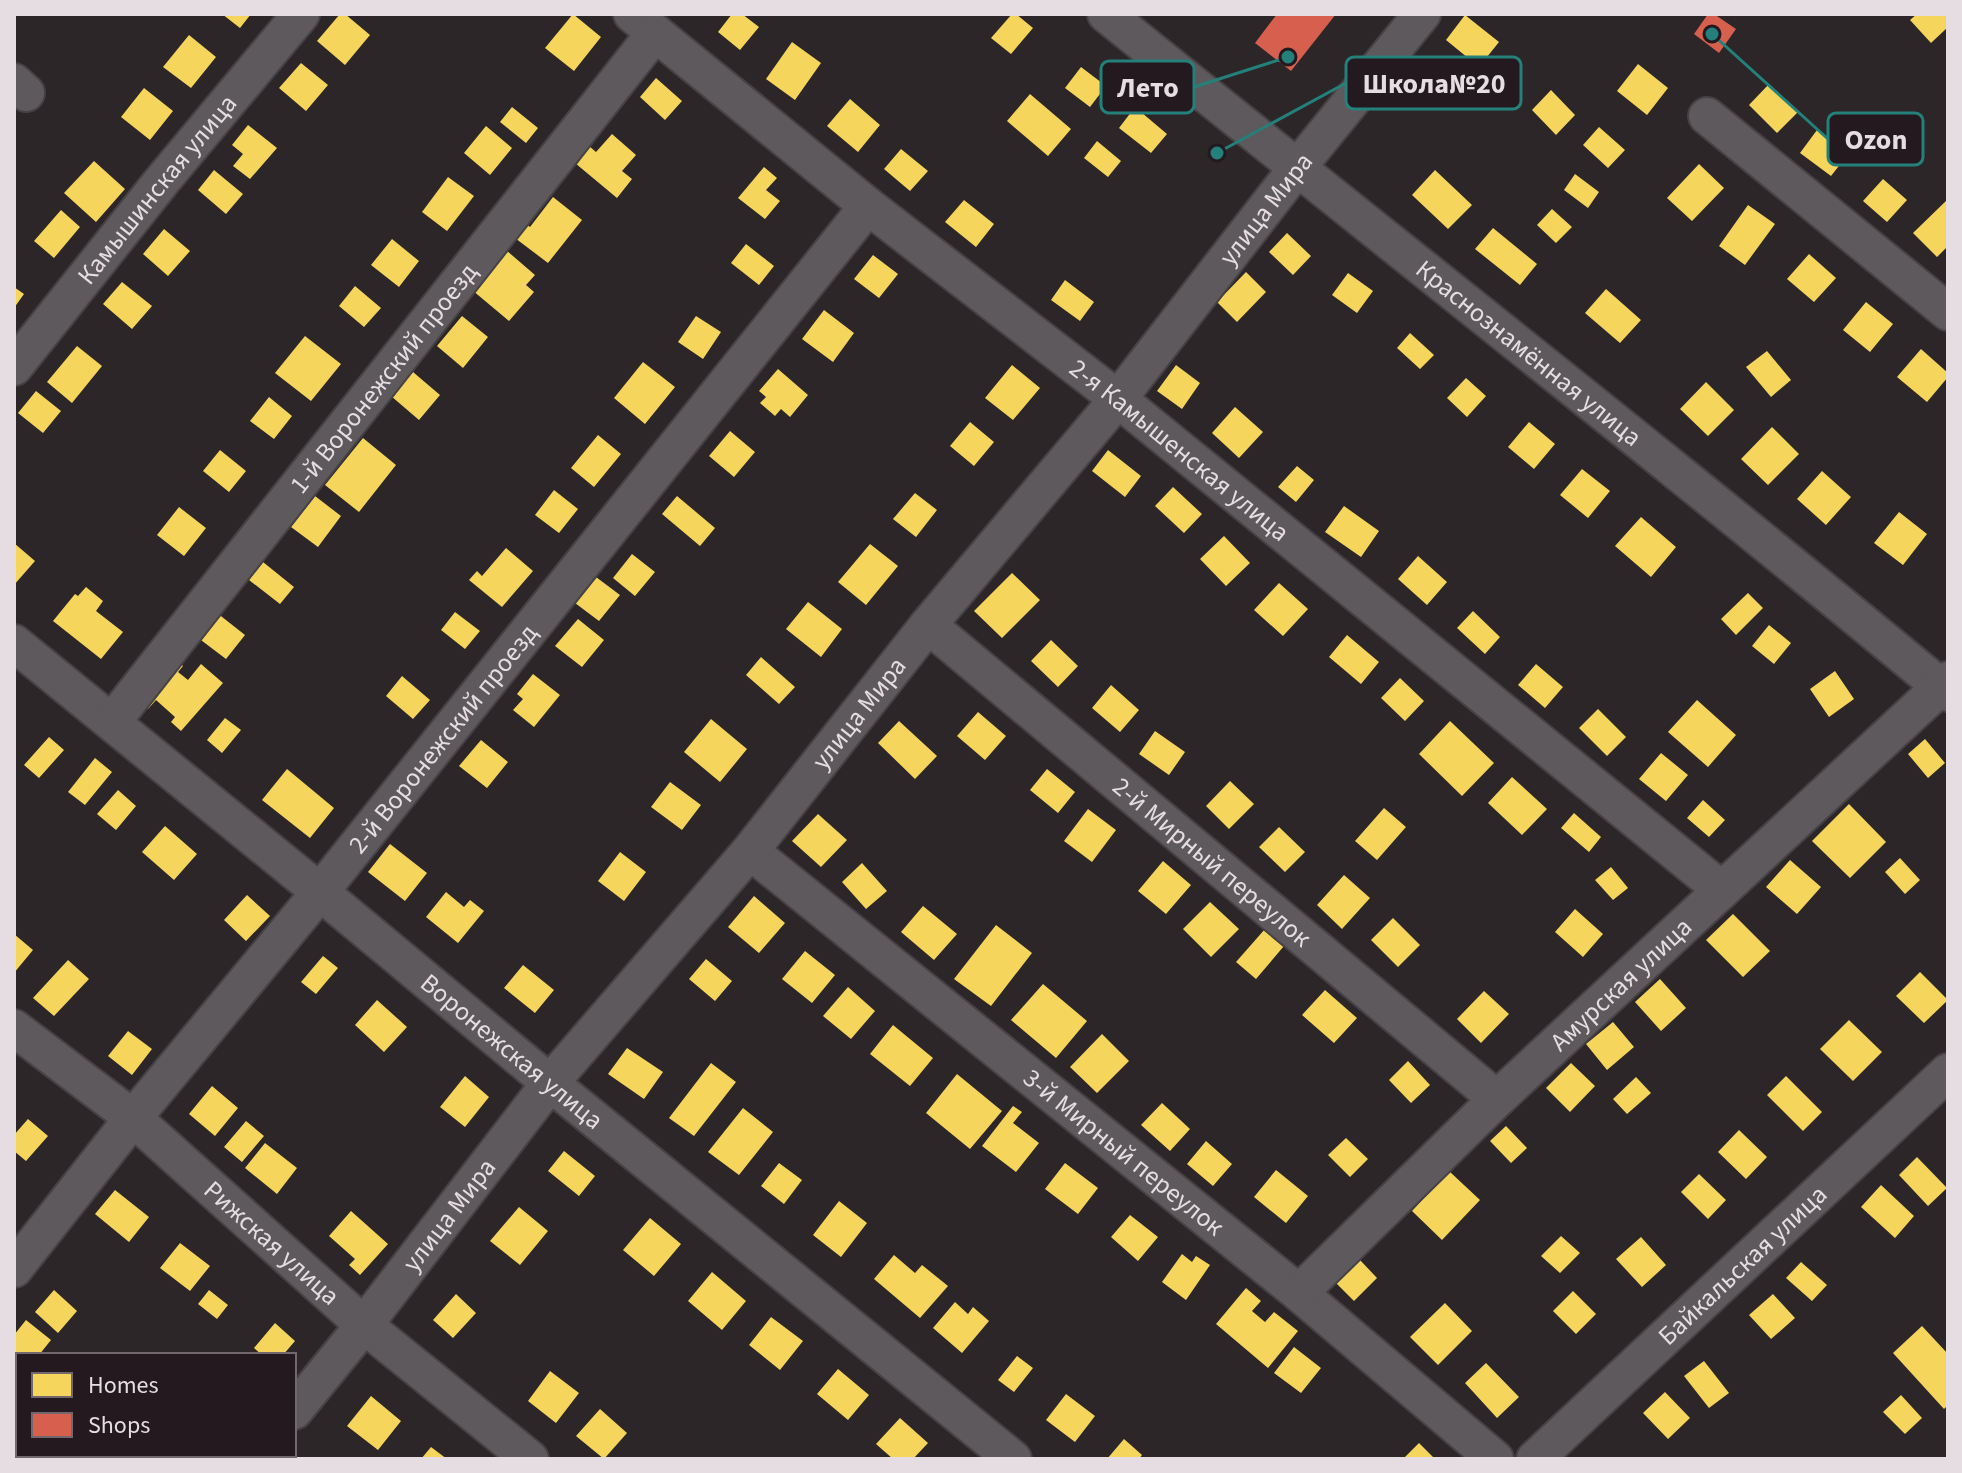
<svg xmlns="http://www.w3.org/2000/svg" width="1962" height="1473" font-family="'Source Sans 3',sans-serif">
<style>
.homes{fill:#f6d55c}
.shops{fill:#d6604d}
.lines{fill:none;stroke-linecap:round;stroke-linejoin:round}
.minor-casing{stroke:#464144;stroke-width:40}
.minor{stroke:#5e595c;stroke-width:36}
.labels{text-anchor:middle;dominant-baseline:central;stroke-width:8;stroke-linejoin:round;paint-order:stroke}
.street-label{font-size:26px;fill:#e6dde2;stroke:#251920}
.leader{fill:none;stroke:#24807a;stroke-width:3}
.callout-dot{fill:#24807a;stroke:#251920;stroke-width:3}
.callout{fill:#251920;stroke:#24807a;stroke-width:3}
.callout-label{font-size:28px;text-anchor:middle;font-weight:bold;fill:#e6dde2}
</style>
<rect width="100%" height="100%" fill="#2c2629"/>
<path class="homes" d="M222,14H251L240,28Z
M340,14H345L370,35L345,65L317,41Z
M573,14L601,37L574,71L545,48Z
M732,14H742L759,27L740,50L718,32Z
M1012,14H1016L1033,28L1011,54L991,38Z
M1917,14H1948V27L1931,43L1910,20Z
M1465,15L1499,42L1479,67L1446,40Z
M189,35L216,57L191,88L163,67Z
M792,42L821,63L795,100L766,79Z
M301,63L328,85L306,111L279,88Z
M1638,64L1668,88L1647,115L1617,91Z
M1081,67L1106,86L1090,107L1065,88Z
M656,78L682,101L665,120L640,97Z
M1769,84L1798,112L1777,133L1749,105Z
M144,88L173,111L150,140L121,117Z
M1551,90L1575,115L1556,135L1532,110Z
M1030,94L1071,129L1048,156L1007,121Z
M850,99L880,125L858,152L827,126Z
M512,107L538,128L526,143L500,122Z
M1135,107L1167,134L1151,153L1119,128Z
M248,125L277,148L250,179L233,166L243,154L232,145Z
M486,126L512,148L490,175L464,153Z
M1599,127L1625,150L1608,168L1583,145Z
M1817,130L1849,153L1831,176L1800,153Z
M612,134L636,155L622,171L632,179L617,198L575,163L589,146L596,152Z
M1097,141L1121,161L1108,177L1084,158Z
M901,149L928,171L910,191L884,169Z
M94,161L125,189L96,222L64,193Z
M1699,164L1724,188L1692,221L1667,198Z
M764,167L777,178L766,190L780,201L765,219L738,198Z
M214,170L243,194L226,214L198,190Z
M1435,170L1472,205L1448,229L1412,195Z
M1575,174L1599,192L1588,208L1564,190Z
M448,177L474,196L447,231L422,212Z
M1883,179L1907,200L1887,222L1863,201Z
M553,197L582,220L548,263L511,235L522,221L530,227Z
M1948,199V246L1937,257L1913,233Z
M964,200L994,224L976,247L945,222Z
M1748,205L1775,224L1745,265L1719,246Z
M1552,209L1572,227L1556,243L1537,225Z
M61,210L80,227L54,258L34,241Z
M1493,228L1537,264L1520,285L1475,249Z
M164,229L190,251L168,276L143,254Z
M1287,233L1311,256L1293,275L1269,252Z
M392,239L419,261L399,287L371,265Z
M746,244L774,266L759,285L731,263Z
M506,250L535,275L526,285L534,292L509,321L472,290Z
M1809,254L1836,278L1814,302L1787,279Z
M873,255L898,274L879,298L854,279Z
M1246,272L1266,292L1237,322L1217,302Z
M1348,273L1373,291L1357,313L1332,295Z
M1065,280L1094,302L1080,321L1051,300Z
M122,282L152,306L132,329L103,304Z
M355,286L381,308L364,327L339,306Z
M14,287L24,294L14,308Z
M1606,289L1641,320L1620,343L1585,313Z
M1866,302L1893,324L1870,352L1843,330Z
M824,310L854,333L833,362L802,339Z
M462,316L488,337L463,368L437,346Z
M696,316L721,332L703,359L678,342Z
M1410,333L1434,355L1420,369L1397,348Z
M305,336L341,364L311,401L275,373Z
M77,346L102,366L72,403L47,382Z
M1921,349L1948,373V377L1927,402L1897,377Z
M1767,351L1791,380L1771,397L1746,367Z
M643,362L675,387L645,424L614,398Z
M1012,365L1040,388L1013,420L985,398Z
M1176,365L1200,383L1182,409L1157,391Z
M778,369L808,395L790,417L781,409L775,416L760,403L766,397L759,391Z
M413,372L440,395L419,420L391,396Z
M1466,378L1486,396L1467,417L1447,398Z
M1706,382L1734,410L1708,436L1680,409Z
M36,391L61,411L43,433L18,413Z
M269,397L292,416L274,439L250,421Z
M1235,407L1263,432L1239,458L1212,433Z
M970,422L994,442L974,466L950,446Z
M1529,422L1555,444L1534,469L1508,447Z
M1772,427L1799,454L1768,485L1741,459Z
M730,431L755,452L734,477L709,456Z
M598,435L621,454L594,487L571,468Z
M363,438L396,465L359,512L325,485Z
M220,450L246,471L229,492L203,471Z
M1108,450L1141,476L1125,497L1092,471Z
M1297,466L1314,480L1296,502L1278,487Z
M1582,469L1610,491L1588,518L1560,495Z
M1822,471L1851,497L1826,525L1797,499Z
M1173,487L1202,514L1184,533L1155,506Z
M554,490L578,509L559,533L535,515Z
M915,493L937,510L916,537L893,519Z
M315,496L341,516L318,547L291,527Z
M677,496L715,528L700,546L662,514Z
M1344,506L1379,531L1361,557L1325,532Z
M179,507L206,528L184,556L157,535Z
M1899,512L1927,534L1903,565L1874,543Z
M1641,517L1676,547L1651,577L1615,546Z
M1224,536L1250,563L1226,586L1200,559Z
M14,543L35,561L14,585Z
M870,544L898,566L866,605L838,582Z
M506,548L533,571L502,607L469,580L477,571L482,576Z
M632,554L655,572L635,596L613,578Z
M1418,556L1447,582L1427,605L1398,579Z
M263,562L294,587L280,604L249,580Z
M1012,573L1040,600L1002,638L974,611Z
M596,577L620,595L599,621L575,603Z
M1279,583L1308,609L1283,636L1254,610Z
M86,587L103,601L96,611L123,632L101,659L53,621L75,594L78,596Z
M1748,593L1763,608L1736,635L1721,619Z
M808,602L842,629L821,657L786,629Z
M212,609L245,635L226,659L193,634Z
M1473,611L1500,637L1485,654L1457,628Z
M455,612L480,631L465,649L441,630Z
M578,619L604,640L582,667L555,646Z
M1769,625L1791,643L1774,664L1752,646Z
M1347,635L1379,662L1361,684L1329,657Z
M1051,640L1078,666L1058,687L1031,661Z
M172,656L183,666L178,672L188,680L201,664L223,683L181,731L171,722L175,717L156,700L148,709L136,698Z
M761,657L795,687L779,704L746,675Z
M1536,664L1563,687L1545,708L1518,685Z
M1835,671L1854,699L1829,717L1810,689Z
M533,674L560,695L534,727L513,710L523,699L517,694Z
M402,676L430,700L413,719L386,696Z
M1400,678L1424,701L1405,721L1381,698Z
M1111,685L1139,710L1120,732L1092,708Z
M1697,700L1736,735L1708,767L1668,732Z
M1598,709L1626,737L1607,756L1579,728Z
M978,712L1006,736L985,760L957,736Z
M225,718L241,730L222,753L207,740Z
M711,719L747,749L720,782L684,752Z
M899,721L937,756L915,779L878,743Z
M1450,721L1494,763L1462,796L1419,754Z
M1155,731L1185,752L1169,775L1139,754Z
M49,737L64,750L39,778L24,765Z
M1925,739L1945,763L1928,778L1908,754Z
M481,740L508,762L487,788L459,766Z
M1661,753L1688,775L1666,801L1639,779Z
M95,758L112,772L85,805L68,792Z
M287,769L334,808L310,838L262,800Z
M1047,769L1075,792L1058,813L1030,790Z
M1512,777L1547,809L1522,835L1488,803Z
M1230,781L1254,804L1229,829L1206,806Z
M670,782L701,805L682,830L651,807Z
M118,790L136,806L116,830L97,814Z
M1703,800L1725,820L1709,837L1687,818Z
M1849,804L1886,842L1850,878L1812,841Z
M1384,808L1406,827L1377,860L1355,841Z
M1088,809L1116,830L1092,862L1064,841Z
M1574,813L1601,837L1589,852L1561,828Z
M818,814L847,840L821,867L792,841Z
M165,826L197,854L174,880L142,852Z
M1279,827L1305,852L1285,872L1259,847Z
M390,844L427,873L405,901L368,872Z
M620,852L646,872L624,901L598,881Z
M1900,858L1920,880L1905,894L1885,872Z
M1790,860L1821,887L1797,914L1766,887Z
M1163,861L1191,885L1166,914L1138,891Z
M862,863L887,891L866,909L842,882Z
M1611,867L1628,888L1613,900L1595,880Z
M1344,875L1370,898L1342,929L1317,905Z
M446,892L464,907L470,900L484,911L458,943L426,917Z
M247,895L270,916L246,941L224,920Z
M754,896L785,923L759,953L728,927Z
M1210,902L1239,929L1211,957L1183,929Z
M923,906L957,934L934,960L901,932Z
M1575,909L1603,934L1583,957L1555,932Z
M1733,914L1770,951L1743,977L1706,940Z
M1393,918L1420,945L1398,967L1371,940Z
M996,925L1032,953L991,1006L954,979Z
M1265,929L1284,946L1256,979L1236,962Z
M14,934L33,950L14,973Z
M805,951L835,975L812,1003L782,979Z
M323,956L338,968L316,994L301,982Z
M706,959L732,981L715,1001L689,979Z
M68,960L89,979L54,1016L33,998Z
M523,965L554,990L535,1013L504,988Z
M1920,972L1948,1000L1924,1023L1896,996Z
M1660,979L1686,1008L1661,1031L1635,1002Z
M1043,984L1087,1021L1056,1058L1011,1020Z
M848,987L875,1011L851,1039L823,1016Z
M1325,990L1357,1018L1334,1043L1302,1015Z
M1484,991L1509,1014L1481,1043L1457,1019Z
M377,1000L407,1027L384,1052L355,1025Z
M1849,1020L1882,1052L1853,1081L1820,1049Z
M1613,1022L1634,1047L1607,1070L1586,1044Z
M893,1025L933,1058L910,1086L870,1054Z
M128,1031L152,1049L132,1075L108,1056Z
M1102,1034L1129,1061L1097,1093L1070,1067Z
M627,1048L663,1072L644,1099L608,1074Z
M1408,1061L1430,1085L1411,1103L1389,1080Z
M711,1063L736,1082L694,1136L669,1118Z
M1571,1063L1595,1086L1570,1112L1546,1088Z
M957,1074L1002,1111L970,1149L926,1113Z
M465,1076L489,1097L465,1127L440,1107Z
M1786,1076L1822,1112L1803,1131L1767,1095Z
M1636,1077L1651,1093L1627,1114L1613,1099Z
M212,1086L238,1108L215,1136L189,1114Z
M1162,1103L1190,1129L1170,1151L1141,1125Z
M1013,1106L1022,1112L1013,1123L1039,1143L1016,1172L982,1146Z
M743,1108L773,1132L739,1175L708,1152Z
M28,1119L48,1136L26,1161L14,1151V1135Z
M246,1121L264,1136L242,1162L224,1147Z
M1506,1126L1527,1148L1511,1163L1490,1141Z
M1739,1130L1767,1157L1746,1179L1718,1152Z
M1346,1138L1368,1159L1350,1177L1328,1155Z
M1206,1141L1232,1164L1213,1186L1187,1164Z
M265,1143L297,1168L277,1194L245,1168Z
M564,1151L595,1176L579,1196L548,1171Z
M1917,1157L1947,1188L1928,1206L1899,1175Z
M779,1163L802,1180L784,1204L761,1186Z
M1065,1163L1098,1188L1078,1214L1045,1189Z
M1276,1170L1308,1196L1286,1223L1254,1197Z
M1449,1171L1480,1200L1442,1240L1412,1211Z
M1699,1174L1726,1200L1708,1219L1681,1192Z
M1881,1185L1914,1216L1895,1238L1861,1207Z
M115,1190L149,1217L129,1242L95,1214Z
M839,1201L867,1223L841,1257L813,1235Z
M519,1207L548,1231L520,1265L490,1241Z
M351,1211L388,1244L360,1275L349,1265L355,1259L329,1236Z
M1130,1215L1158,1237L1138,1261L1111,1237Z
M650,1218L681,1244L654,1276L623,1250Z
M1561,1236L1580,1253L1560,1273L1541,1256Z
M1641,1237L1666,1265L1642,1287L1616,1259Z
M180,1243L210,1266L190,1291L160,1268Z
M1182,1254L1192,1262L1196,1256L1210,1265L1186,1300L1162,1282Z
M894,1255L915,1273L922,1265L948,1286L920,1318L874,1279Z
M1360,1260L1377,1278L1354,1301L1336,1283Z
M1801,1262L1827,1285L1812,1301L1786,1278Z
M712,1272L746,1301L722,1330L688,1301Z
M1246,1288L1261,1301L1252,1311L1265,1322L1274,1312L1298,1331L1268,1368L1216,1324Z
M54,1290L77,1311L58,1333L35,1312Z
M209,1290L228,1305L217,1319L198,1304Z
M1573,1291L1596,1314L1576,1334L1553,1311Z
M456,1294L476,1313L453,1338L433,1320Z
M1773,1294L1795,1318L1771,1339L1749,1315Z
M955,1302L968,1314L973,1307L989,1321L962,1353L933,1328Z
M1445,1303L1472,1331L1438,1365L1410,1337Z
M771,1317L803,1341L780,1370L749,1345Z
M26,1320L51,1340L39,1355H18V1358L14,1355V1335Z
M275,1323L295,1341L283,1355H262L254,1348Z
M1922,1326L1948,1354V1405L1944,1409L1893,1353Z
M1294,1347L1321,1368L1301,1393L1274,1373Z
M1017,1356L1033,1368L1014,1392L998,1380Z
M1704,1361L1729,1393L1709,1408L1684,1376Z
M1486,1363L1519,1397L1497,1418L1465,1383Z
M838,1369L869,1395L848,1420L817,1394Z
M550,1371L579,1393L556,1423L528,1401Z
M1665,1392L1690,1418L1668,1439L1643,1413Z
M1066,1394L1095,1416L1075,1442L1046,1420Z
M1901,1395L1922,1418L1905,1434L1883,1412Z
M371,1396L401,1421L378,1450L347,1426Z
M600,1409L627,1433L604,1459L576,1436Z
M900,1418L928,1443L913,1459H893L876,1444Z
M1124,1439L1142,1455L1139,1459H1107Z
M1419,1443L1435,1459H1403Z
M431,1447L447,1459H421Z
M144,1455H187L192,1459H143L142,1458Z"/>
<path class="shops" d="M1277,14H1336L1291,71L1255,43Z
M1708,14H1714L1736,29L1719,53L1694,34Z"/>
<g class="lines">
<defs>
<g id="minor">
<path id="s1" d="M632,14L868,206L1118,399L1722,890"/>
<path id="s2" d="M1106,14C1387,241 1671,463 1948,693"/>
<path d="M14,82L26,93"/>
<path d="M1707,116L1948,312"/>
<path id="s3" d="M14,367L161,182L301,14"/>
<path id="s4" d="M928,625L1497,1099"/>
<path id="s5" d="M14,643L320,892L550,1083L1013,1459"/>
<path id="s6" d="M112,722L655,33"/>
<path id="s7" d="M750,851L1299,1293L1495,1459"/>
<path id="s8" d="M14,1028L133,1118L364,1325L530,1459"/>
<path id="s9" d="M14,1269L133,1118L320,892L868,206"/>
<path id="s10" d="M1299,1293L1497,1099L1948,680"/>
<path id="s11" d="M294,1411L364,1325L550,1083L750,851L928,625L1118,399L1297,168L1422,14"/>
<path d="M255,1459L258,1455"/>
<path id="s12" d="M1535,1459L1948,1072"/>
</g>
</defs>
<use href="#minor" class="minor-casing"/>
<use href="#minor" class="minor"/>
</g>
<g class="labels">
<g class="street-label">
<text stroke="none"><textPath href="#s3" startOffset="228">Камышинская улица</textPath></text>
<text stroke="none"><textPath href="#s11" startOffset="1546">улица Мира</textPath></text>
<text stroke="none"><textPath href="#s2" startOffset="542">Краснознамённая улица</textPath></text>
<text stroke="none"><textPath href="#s6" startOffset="438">1-й Воронежский проезд</textPath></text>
<text stroke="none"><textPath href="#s1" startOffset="700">2-я Камышенская улица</textPath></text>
<text stroke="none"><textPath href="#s11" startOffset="898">улица Мира</textPath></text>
<text stroke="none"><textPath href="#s9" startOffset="682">2-й Воронежский проезд</textPath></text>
<text stroke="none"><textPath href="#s4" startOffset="370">2-й Мирный переулок</textPath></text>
<text stroke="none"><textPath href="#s10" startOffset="446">Амурская улица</textPath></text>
<text stroke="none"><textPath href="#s5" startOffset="644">Воронежская улица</textPath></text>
<text stroke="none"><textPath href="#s7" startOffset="480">3-й Мирный переулок</textPath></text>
<text stroke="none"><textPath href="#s11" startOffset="250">улица Мира</textPath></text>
<text stroke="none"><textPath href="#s8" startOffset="336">Рижская улица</textPath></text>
<text stroke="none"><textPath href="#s12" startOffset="284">Байкальская улица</textPath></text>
</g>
</g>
<path class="leader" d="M1217 153L1346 83M1288 57L1194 87M1712 34L1828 139"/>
<g class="callout-dot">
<circle cx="1217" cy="153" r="8"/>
<circle cx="1288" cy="57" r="8"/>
<circle cx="1712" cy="34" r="8"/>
</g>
<g class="callout">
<rect x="1346" y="57" width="175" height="52" rx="8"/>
<rect x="1101" y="61" width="93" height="52" rx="8"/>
<rect x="1828" y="113" width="95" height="52" rx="8"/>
</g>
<g class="callout-label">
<text x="1434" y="93">Школа№20</text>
<text x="1148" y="97">Лето</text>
<text x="1876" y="149">Ozon</text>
</g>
<rect width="1962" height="1473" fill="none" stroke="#e6dde2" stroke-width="32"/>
<rect x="16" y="1353" width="280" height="104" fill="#251920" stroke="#72676e" stroke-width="2"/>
<rect x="32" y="1373" width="40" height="24" fill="#f6d55c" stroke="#72676e" stroke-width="2"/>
<text x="88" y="1393" font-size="24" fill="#e6dde2">Homes</text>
<rect x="32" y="1413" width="40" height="24" fill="#d6604d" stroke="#72676e" stroke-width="2"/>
<text x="88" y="1433" font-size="24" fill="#e6dde2">Shops</text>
</svg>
